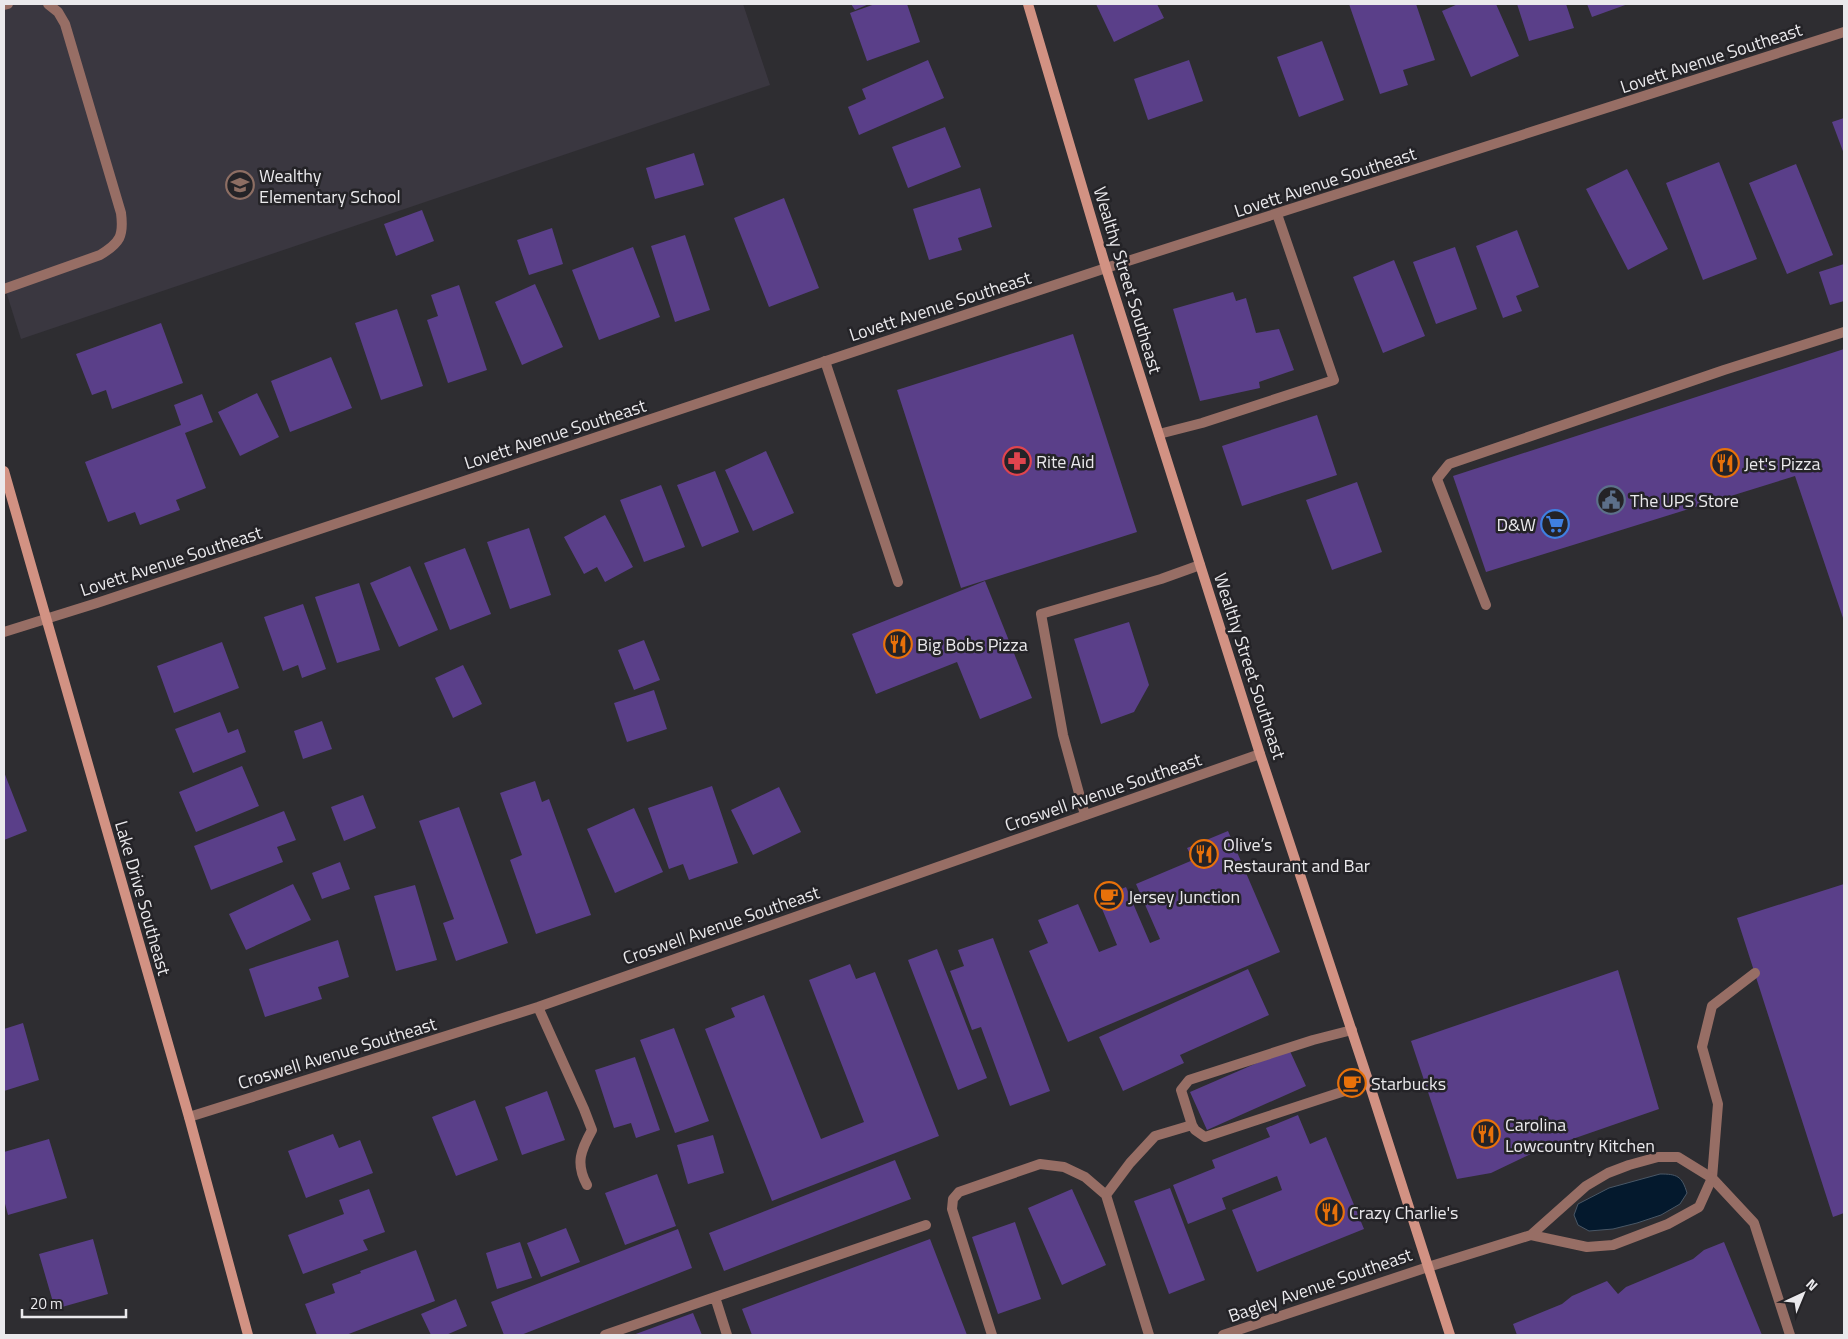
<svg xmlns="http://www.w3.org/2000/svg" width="1848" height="1339" font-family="'Titillium Web',sans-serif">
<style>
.built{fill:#3a3740}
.water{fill:#04192d;stroke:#495766}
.building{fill:#5a3f89}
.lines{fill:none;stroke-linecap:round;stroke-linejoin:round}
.lane{stroke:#976e65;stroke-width:10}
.street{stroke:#976e65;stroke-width:10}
.secondary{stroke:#d29283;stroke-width:10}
.labels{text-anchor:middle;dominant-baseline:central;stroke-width:5;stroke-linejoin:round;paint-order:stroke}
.street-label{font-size:18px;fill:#eae9ec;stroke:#242327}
.poi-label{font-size:18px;fill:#eae9ec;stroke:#242327;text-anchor:start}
</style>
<rect width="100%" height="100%" fill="#2e2d31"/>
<path class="built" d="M4,4H743L770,85L21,339L4,285Z"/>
<path class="water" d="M1660,1174C1677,1174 1682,1176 1687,1193L1680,1204L1661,1215L1637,1223L1613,1229L1589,1231L1578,1225L1574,1215L1578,1204L1609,1188Z"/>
<path class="building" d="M851,4H869L855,10Z
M875,4H907L920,42L867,61L850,13Z
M1096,4H1157L1164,18L1114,42Z
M1349,4H1416L1435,60L1403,70L1408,85L1380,94Z
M1458,4H1496L1519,56L1471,77L1442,11Z
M1517,4H1566L1574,28L1529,41Z
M1587,4H1628L1592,17Z
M1322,41L1344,100L1299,117L1277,57Z
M928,60L944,98L859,135L848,107L866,99L862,89Z
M1189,60L1203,101L1148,120L1134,79Z
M1844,118V154L1832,122Z
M945,127L961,167L908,188L892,147Z
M694,153L704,185L655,199L646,168Z
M1719,162L1757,259L1703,280L1666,183Z
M1796,164L1833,255L1787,274L1749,183Z
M1627,169L1668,249L1628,270L1586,189Z
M980,188L992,227L958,238L962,250L929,260L913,209Z
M784,198L819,288L769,307L734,218Z
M422,210L434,241L396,256L384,224Z
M552,228L563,264L529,275L517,240Z
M1517,230L1539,287L1516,296L1522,311L1503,318L1476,246Z
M685,235L710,310L675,322L651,246Z
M633,247L660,317L599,340L572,270Z
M1455,247L1477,309L1436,324L1413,262Z
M1394,260L1425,336L1383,353L1353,277Z
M1844,264V301L1830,305L1819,272Z
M535,284L563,347L522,365L495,302Z
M459,285L487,370L448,383L427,320L438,316L431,295Z
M1233,292L1236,301L1246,298L1256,333L1279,329L1294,370L1259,382L1260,388L1200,401L1173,309Z
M397,309L423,386L381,400L355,323Z
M161,323L183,383L112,409L106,390L92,395L76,354Z
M1073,334L1137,532L961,588L897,390Z
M1844,349V621L1795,476L1486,572L1453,476Z
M331,357L352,408L290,432L271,381Z
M257,393L279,437L240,456L218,412Z
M202,394L213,422L185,433L206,488L176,500L180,510L140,525L135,512L108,522L85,462L181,425L174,405Z
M1317,415L1337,475L1242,506L1222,446Z
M766,451L794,513L753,531L725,470Z
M715,471L739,532L702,547L677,485Z
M1357,482L1382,552L1332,570L1306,500Z
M661,485L685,547L644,562L620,500Z
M605,515L633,567L605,582L597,567L584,574L564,537Z
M529,528L551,595L510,609L487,542Z
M465,548L491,614L450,630L424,563Z
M410,566L438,630L399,647L370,583Z
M985,581L1032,698L980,719L957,662L876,694L852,634Z
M359,583L380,650L337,663L315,597Z
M303,604L326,669L302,678L298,665L283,671L264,617Z
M1129,622L1149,685L1134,712L1101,724L1074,639Z
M644,640L660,680L634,690L618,650Z
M222,642L239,688L174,713L157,666Z
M463,665L482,704L453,718L435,678Z
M654,690L667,729L627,742L614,703Z
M220,712L228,733L238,729L246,752L193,773L175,729Z
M322,721L332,749L303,759L294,731Z
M242,766L259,806L196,832L179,792Z
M4,772L27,831L4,840Z
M535,781L542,802L549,799L591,915L536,934L510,860L522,855L500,793Z
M712,786L738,863L689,880L683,864L669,869L648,808Z
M779,787L801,832L753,855L731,810Z
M363,795L376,828L344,841L331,807Z
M459,807L508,943L456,961L443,923L454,919L419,821Z
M634,808L663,872L615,893L587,829Z
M284,811L296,840L277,847L283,862L211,890L194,846Z
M1228,831L1280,952L1068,1042L1029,951L1048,943L1038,920L1078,904L1099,952L1117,945L1098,899L1126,887L1150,943L1160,939L1136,884L1193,860L1187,848Z
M340,862L350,889L322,899L312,873Z
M293,884L311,920L246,950L229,914Z
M1844,884V1213L1833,1217L1737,918Z
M415,885L437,960L396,971L374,896Z
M993,938L1050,1091L1010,1106L981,1027L972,1030L950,971L964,966L958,950Z
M338,940L349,977L318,987L322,999L265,1017L249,969Z
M937,949L987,1078L958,1090L908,960Z
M850,964L856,979L875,972L939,1136L772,1201L705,1029L735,1017L731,1008L764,995L821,1139L864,1122L809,980Z
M1248,969L1269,1015L1180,1055L1184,1063L1123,1091L1099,1037Z
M1618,970L1659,1109L1535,1152L1491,1173L1457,1179L1411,1041Z
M23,1023L39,1080L4,1091V1029Z
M674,1028L709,1121L675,1133L640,1040Z
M1289,1049L1306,1086L1207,1130L1190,1092Z
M635,1057L660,1130L636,1138L631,1123L614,1128L595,1070Z
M547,1091L565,1140L522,1155L505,1107Z
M475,1100L498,1160L456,1176L432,1117Z
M1298,1115L1310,1144L1326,1137L1364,1229L1257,1272L1232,1210L1282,1190L1277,1176L1222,1198L1226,1209L1188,1224L1173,1185L1215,1168L1212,1160L1270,1137L1266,1128Z
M333,1134L339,1148L360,1140L373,1173L306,1198L288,1151Z
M713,1135L724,1173L688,1184L677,1145Z
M49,1139L67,1198L8,1215L4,1200V1152Z
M895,1160L911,1199L724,1271L709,1233Z
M657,1174L676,1226L625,1245L605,1193Z
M1170,1188L1205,1280L1169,1294L1134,1201Z
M369,1189L385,1232L363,1240L368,1250L303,1274L288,1235L344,1214L339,1200Z
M1072,1189L1106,1265L1062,1285L1028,1208Z
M1015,1222L1041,1299L998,1314L972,1237Z
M566,1228L580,1262L541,1277L527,1243Z
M678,1229L692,1268L521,1335H504L491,1302Z
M93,1239L108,1294L55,1309L39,1254Z
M930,1239L967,1335H752L742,1309Z
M520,1242L532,1278L497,1289L486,1253Z
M1724,1242L1762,1335H1517L1513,1324L1562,1304L1572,1296L1607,1281L1618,1294L1626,1287L1693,1259L1704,1250Z
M416,1250L435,1301L346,1335H317L305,1304L335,1293L332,1284L361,1273L360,1271Z
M456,1299L467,1326L446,1335H431L421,1314Z
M693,1313L702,1335H633Z"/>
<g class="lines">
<path class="lane" d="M4,5L8,4
M4,289L100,255C120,243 124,236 121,213L65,24L58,12L48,4
M825,361L898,582
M1159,434L1202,423L1334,380L1277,214
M1486,605L1437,479L1449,464L1724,370L1844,332
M1085,815L1063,735L1041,614L1161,579L1200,565
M1755,973L1712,1006L1702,1047L1718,1104L1712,1178L1754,1223L1790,1335
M1352,1030L1313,1040L1189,1080L1181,1090L1192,1125L1195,1130L1205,1137L1369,1083
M1106,1195L1130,1163L1155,1136L1192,1125
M605,1335L715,1297
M727,1335L715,1297L926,1225
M992,1335L952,1209L953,1199L959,1192L1040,1164L1064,1167L1085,1177L1106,1195L1149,1335"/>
<path class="street" d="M4,632L97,603L1106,268L1844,32
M538,1007L584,1109L592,1130C581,1150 575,1163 587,1185
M189,1117L538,1007L1260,754
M1223,1335L1428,1267L1531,1235L1586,1186L1608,1173L1629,1165L1658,1157H1678L1712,1178L1699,1207L1668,1224L1613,1245L1587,1247L1531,1235"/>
<path class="secondary" d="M1028,4L1106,268L1260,754L1369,1083L1450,1335
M4,471L189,1117L248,1335"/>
</g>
<defs>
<symbol id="school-ring" viewBox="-11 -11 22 22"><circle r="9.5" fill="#242327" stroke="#8d6e63" stroke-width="1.5"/><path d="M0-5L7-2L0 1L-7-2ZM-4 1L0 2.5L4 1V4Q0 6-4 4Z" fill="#8d6e63"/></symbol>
<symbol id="pharmacy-ring" viewBox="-11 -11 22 22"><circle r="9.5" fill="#242327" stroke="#e0444e" stroke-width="1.5"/><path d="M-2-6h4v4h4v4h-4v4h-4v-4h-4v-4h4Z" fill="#e0444e"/></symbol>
<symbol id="restaurant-ring" viewBox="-11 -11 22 22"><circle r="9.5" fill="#242327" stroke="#e8710a" stroke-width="1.5"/><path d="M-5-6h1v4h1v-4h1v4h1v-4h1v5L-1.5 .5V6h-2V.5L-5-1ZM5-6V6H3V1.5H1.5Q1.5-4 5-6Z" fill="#e8710a"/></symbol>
<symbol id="civic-ring" viewBox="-11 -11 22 22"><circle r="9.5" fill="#242327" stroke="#5c6f8a" stroke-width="1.5"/><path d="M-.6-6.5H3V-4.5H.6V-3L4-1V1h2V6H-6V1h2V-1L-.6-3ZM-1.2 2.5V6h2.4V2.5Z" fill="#5c6f8a"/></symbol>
<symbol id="supermarket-ring" viewBox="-11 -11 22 22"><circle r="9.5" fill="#242327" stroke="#3f7fe0" stroke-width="1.5"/><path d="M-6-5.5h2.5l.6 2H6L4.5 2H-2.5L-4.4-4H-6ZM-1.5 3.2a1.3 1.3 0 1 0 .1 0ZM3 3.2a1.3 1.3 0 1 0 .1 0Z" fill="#3f7fe0"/></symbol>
<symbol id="cafe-ring" viewBox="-11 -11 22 22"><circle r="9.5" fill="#242327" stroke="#e8710a" stroke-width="1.5"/><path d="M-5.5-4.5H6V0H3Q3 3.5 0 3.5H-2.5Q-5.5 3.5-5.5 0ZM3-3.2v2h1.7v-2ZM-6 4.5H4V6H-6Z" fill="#e8710a"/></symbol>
</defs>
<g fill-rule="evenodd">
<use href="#school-ring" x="224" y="169" width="32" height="32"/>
<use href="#pharmacy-ring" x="1001" y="445" width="32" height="32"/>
<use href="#restaurant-ring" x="1709" y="447" width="32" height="32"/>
<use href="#civic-ring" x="1595" y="484" width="32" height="32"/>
<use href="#supermarket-ring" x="1539" y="508" width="32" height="32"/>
<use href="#restaurant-ring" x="882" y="628" width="32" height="32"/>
<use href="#restaurant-ring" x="1188" y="838" width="32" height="32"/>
<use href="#cafe-ring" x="1093" y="880" width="32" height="32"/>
<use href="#cafe-ring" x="1336" y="1067" width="32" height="32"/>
<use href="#restaurant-ring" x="1470" y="1118" width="32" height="32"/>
<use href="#restaurant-ring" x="1314" y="1196" width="32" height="32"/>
</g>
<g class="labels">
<g class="street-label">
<text transform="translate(1711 58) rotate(-18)">Lovett Avenue Southeast</text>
<text transform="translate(1325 182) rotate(-18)">Lovett Avenue Southeast</text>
<text transform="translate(1128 280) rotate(73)">Wealthy Street Southeast</text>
<text transform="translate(940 306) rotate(-18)">Lovett Avenue Southeast</text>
<text transform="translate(555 434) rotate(-18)">Lovett Avenue Southeast</text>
<text transform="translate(171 561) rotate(-18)">Lovett Avenue Southeast</text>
<text transform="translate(1250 666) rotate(72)">Wealthy Street Southeast</text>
<text transform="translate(1103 792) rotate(-19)">Croswell Avenue Southeast</text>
<text transform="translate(143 898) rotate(74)">Lake Drive Southeast</text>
<text transform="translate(721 925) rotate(-19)">Croswell Avenue Southeast</text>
<text transform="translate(337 1053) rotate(-17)">Croswell Avenue Southeast</text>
<text transform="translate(1320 1285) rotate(-19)">Bagley Avenue Southeast</text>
</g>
<g class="poi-label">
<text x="259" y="175">Wealthy<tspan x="259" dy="21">Elementary School</tspan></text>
<text x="1036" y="461">Rite Aid</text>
<text x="1744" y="463">Jet's Pizza</text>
<text x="1630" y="500">The UPS Store</text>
<text x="1536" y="524" text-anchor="end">D&amp;W</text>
<text x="917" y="644">Big Bobs Pizza</text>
<text x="1223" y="844">Olive’s<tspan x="1223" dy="21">Restaurant and Bar</tspan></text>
<text x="1128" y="896">Jersey Junction</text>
<text x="1371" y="1083">Starbucks</text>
<text x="1505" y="1124">Carolina<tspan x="1505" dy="21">Lowcountry Kitchen</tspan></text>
<text x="1349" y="1212">Crazy Charlie's</text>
</g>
</g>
<rect width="1848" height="1339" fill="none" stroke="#eae9ec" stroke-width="10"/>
<g transform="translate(1803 1294) rotate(44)" stroke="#242327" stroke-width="4" paint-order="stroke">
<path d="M0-4L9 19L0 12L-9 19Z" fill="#eae9ec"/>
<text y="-8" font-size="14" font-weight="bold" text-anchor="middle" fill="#eae9ec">N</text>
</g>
<path d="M22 1309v8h104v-8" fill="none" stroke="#eae9ec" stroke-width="2.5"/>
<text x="30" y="1309" font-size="15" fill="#eae9ec" stroke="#242327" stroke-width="4" paint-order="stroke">20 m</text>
</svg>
